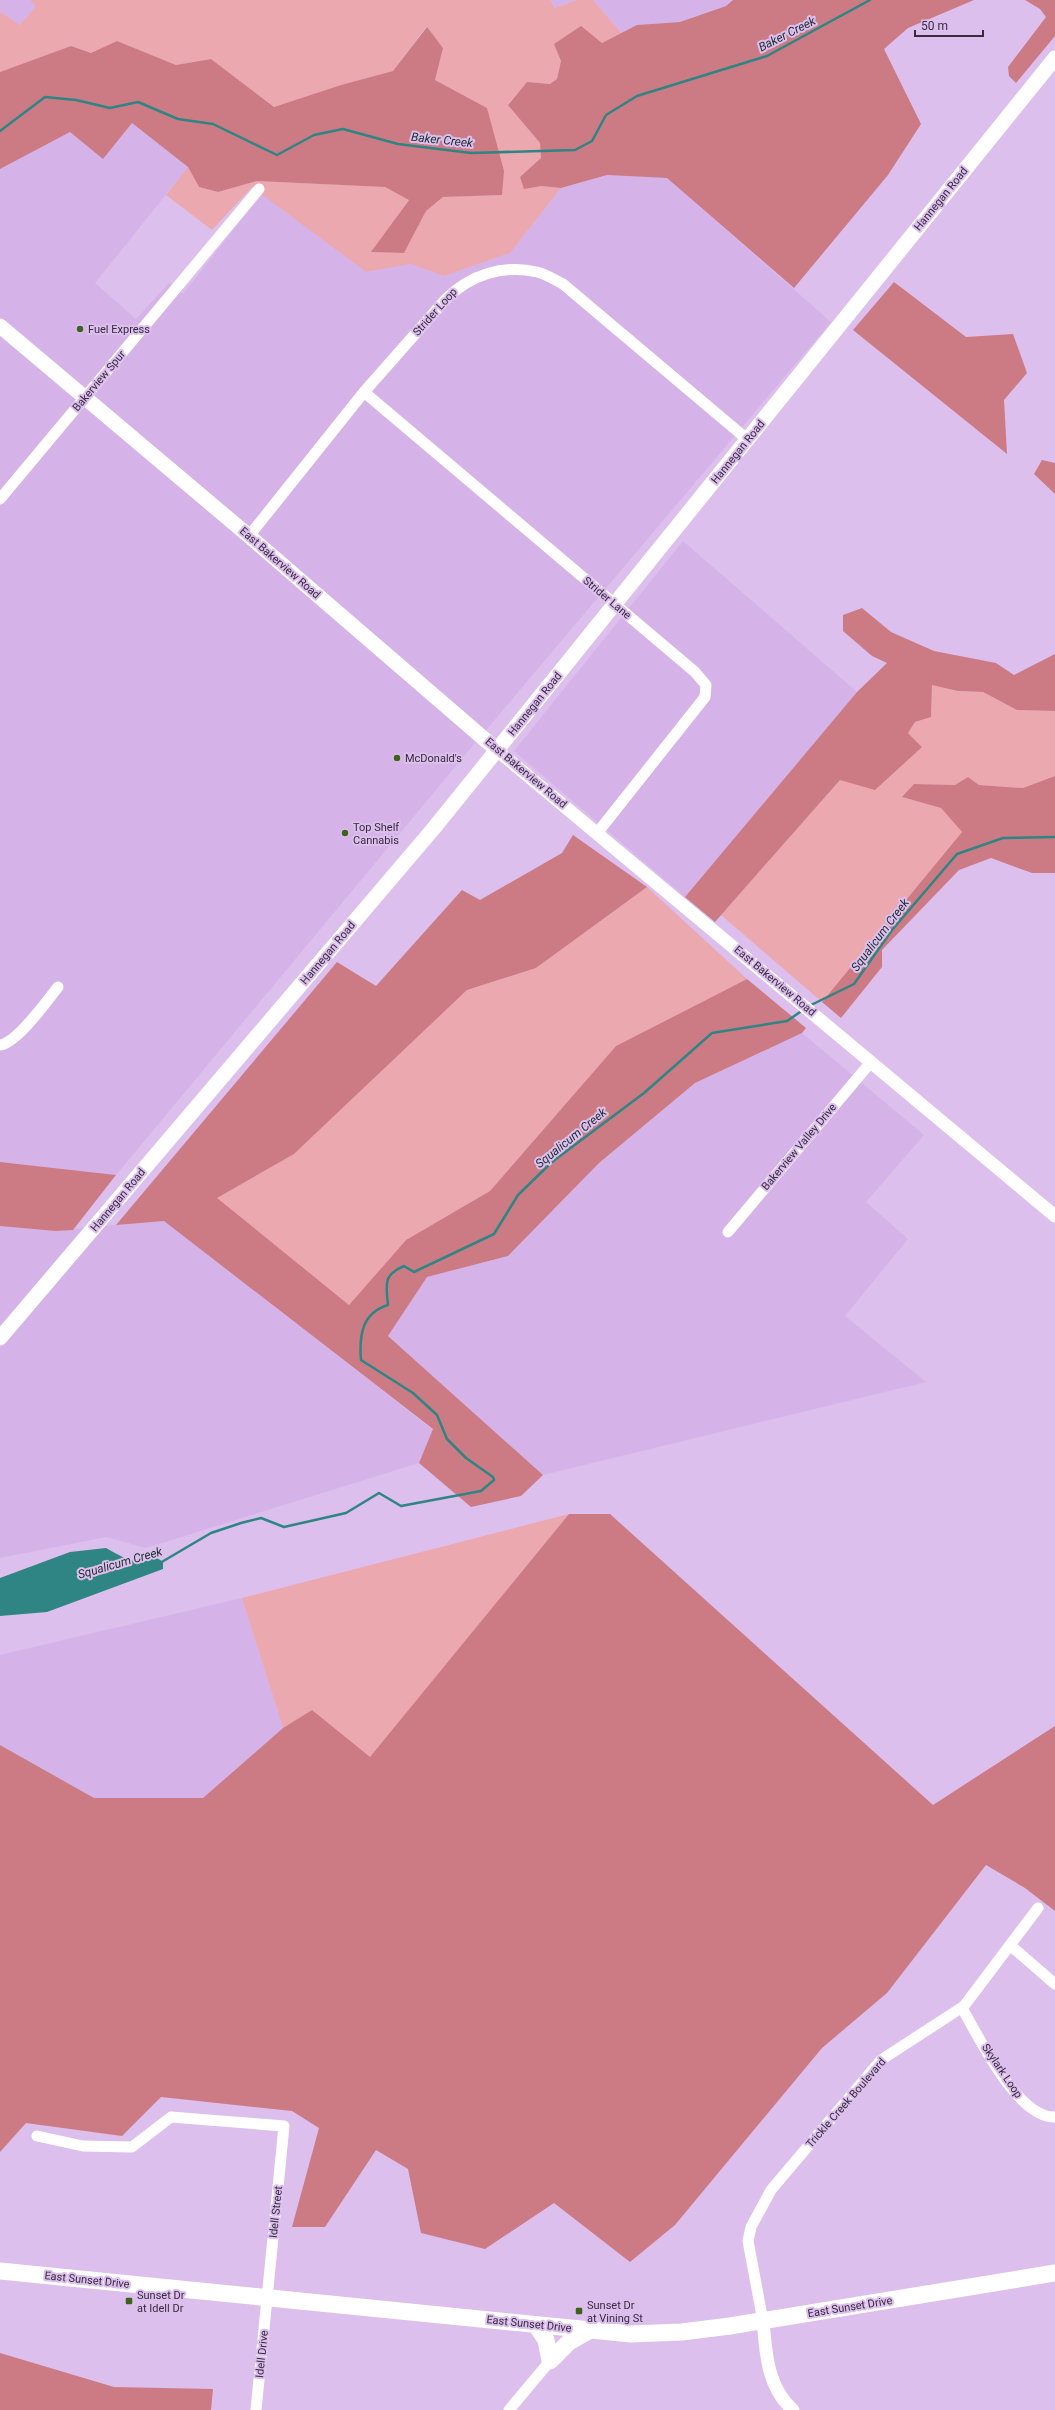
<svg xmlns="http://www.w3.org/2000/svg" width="1055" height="2410" font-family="Roboto,sans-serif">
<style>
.built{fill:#d5b3e8}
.green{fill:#eba8ae}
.forest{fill:#cc7b84}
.water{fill:#2e8583}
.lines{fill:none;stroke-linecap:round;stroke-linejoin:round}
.stream{stroke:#2e8583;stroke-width:2.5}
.minor{stroke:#fff;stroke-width:11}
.tertiary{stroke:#fff;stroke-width:13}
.secondary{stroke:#fff;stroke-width:15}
.primary{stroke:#fff;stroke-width:17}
.poi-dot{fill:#3d621b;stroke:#dcbfed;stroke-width:1.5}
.labels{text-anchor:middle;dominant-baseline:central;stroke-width:4;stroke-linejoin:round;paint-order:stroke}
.street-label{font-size:11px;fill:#372b3d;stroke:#dcbfed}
.poi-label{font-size:11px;fill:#372b3d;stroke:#dcbfed;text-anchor:start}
.water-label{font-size:12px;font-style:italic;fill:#1a2f2e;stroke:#dcbfed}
</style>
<rect width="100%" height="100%" fill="#dcbfed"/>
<path class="built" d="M0,0H30L37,6L20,25L0,12Z
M550,0H578L553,8Z
M593,0H733L726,6L680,22L637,25L622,34Z
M132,123L188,167L95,283L136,319L169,283L183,294L262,193L366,272L411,264L444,276L510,253L561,188L607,175L667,178L831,322L470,749L116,1175L0,1162V169L70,132L103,158Z
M683,541L857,692L685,897L514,751Z
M802,1033L924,1135L866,1202L908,1239L845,1316L926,1382L543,1475L388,1336L427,1277L508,1256L599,1163L695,1083Z
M164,1220L433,1430L419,1463L146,1548L106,1537L0,1558V1226L55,1231Z
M242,1598L283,1728L203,1798H94L0,1745V1655Z"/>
<path class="green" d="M30,0H550L554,8L578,0H593L622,34L602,43L581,27L555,44L561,61L557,79L550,84L527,82L508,104L540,143L541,158L520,177L524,188L541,186L561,188L510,253L444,276L411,264L366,272L252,187L212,230L166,195L188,167L199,187L218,192L257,181L385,187L409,199L372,252L404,253L426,211L443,197L502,195L487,108L435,80L443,48L426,27L393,71L341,85L274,107L211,59L176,65L117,41L91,53L71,46L0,72V12L20,25L36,6Z
M932,684L958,691L983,692L1017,710L1055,711V776L1023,788L979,785L968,777L955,785L914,784L902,797L941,808L962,832L822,1002L721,915L840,780L922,747L908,733L915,722L931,717Z
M647,887L747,979L616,1046L490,1191L406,1240L349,1305L216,1198L294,1154L467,990L536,968Z
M569,1514L370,1758L312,1710L283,1728L242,1598Z"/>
<path class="forest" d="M733,0H974L908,28L884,49L921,124L888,175L794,288L667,178L607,175L561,188L541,186L524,189L520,177L541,158L540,143L508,105L527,82L550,84L557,79L561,61L554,44L581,26L602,43L637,25L680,22L726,6Z
M1025,0H1055V36L1016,83L1009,76L1008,67L1046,17L1040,9Z
M427,27L443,48L435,80L487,108L504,171L502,195L443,197L426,211L404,253L371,252L409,200L385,187L257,181L218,192L199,187L188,167L132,123L103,159L70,132L0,169V72L71,46L91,53L117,41L176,65L211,59L274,107L341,85L393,71Z
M894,282L966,337L1013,334L1027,373L1004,400L1007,454L853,330Z
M1042,460L1055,463V494L1034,474Z
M862,608L891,632L934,651L996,663L1014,675L1055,654V711L1017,710L983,692L958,691L932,685L931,717L915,722L908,733L922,747L875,790L840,780L715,922L685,897L857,692L887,663L872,656L843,631V615Z
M1055,776V873H1032L991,858L959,870L882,950V967L841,1018L822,1002L962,832L941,808L902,797L914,784L955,785L968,777L979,785L1023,788Z
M573,835L647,887L536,968L467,990L294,1154L217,1198L349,1305L406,1240L490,1191L616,1046L747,979L806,1028L802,1033L695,1083L599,1163L508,1256L427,1277L388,1336L543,1475L521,1496L471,1507L419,1463L433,1429L164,1221L116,1225L337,962L376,986L462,890L480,900L562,853Z
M0,1162L116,1175L73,1230L55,1231L0,1226Z
M569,1514H610L933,1805L1055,1726V1911L1025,1888L986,1865L887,1993L822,2048L675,2225L630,2262L554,2203L485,2249L421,2233L408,2169L376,2150L325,2227H292L319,2128L292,2111L161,2097L122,2136L26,2123L0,2152V1745L94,1798H203L283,1728L312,1710L370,1757Z
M0,2353L114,2387L213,2389L211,2410H0Z"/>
<path class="water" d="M106,1548C117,1554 126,1560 139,1562C150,1563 151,1552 163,1562V1569L47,1612L0,1616V1578L70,1552Z"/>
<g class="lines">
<path class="stream" d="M0,131L45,97L76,100L110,108L138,102L178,119L213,124L277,155L314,135L343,129L398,144L471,153L575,150L592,141L606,115L637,96L767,56L870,0
M809,1006L854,984L892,930L957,854L1003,838L1055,837
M160,1563L211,1533L241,1523L261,1518L284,1527L346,1513L379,1493L401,1506L481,1491L494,1480L493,1477L466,1458L447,1439L437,1415L413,1393L361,1360C359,1335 362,1313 388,1305C386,1284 383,1275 404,1266L414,1272L494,1234L518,1195L552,1162L644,1093L712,1033L787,1021L803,1010"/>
<path class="minor" d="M364,392L695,672L706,685L705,697L598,832
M0,499L259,189
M249,536L364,392L446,299C470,275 503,264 537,272C546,274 555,280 563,284L748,440
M0,1045C17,1043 47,1001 58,987
M728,1232L871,1062
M1011,1946L1055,1984
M962,2008C979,2037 1017,2118 1055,2117
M37,2136L83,2146L132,2147L171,2117L284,2126L256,2410
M763,2321L748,2241L751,2227L771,2190L881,2060L964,2006L1038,1908
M509,2410L550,2361"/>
<path class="tertiary" d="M497,750L1055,1216
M763,2321C766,2353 767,2387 793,2410"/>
<path class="secondary" d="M0,326L249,536L497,750
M0,1338L434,828L1055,58"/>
<path class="primary" d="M0,2271L631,2334L682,2332L730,2326L1055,2273
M536,2325L546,2340L550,2361
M550,2361L569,2342L590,2330"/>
</g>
<g class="poi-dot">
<circle cx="80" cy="329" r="4"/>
<circle cx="397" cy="758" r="4"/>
<circle cx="345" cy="833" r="4"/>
<rect x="125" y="2297" width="8" height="8" rx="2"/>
<rect x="575" y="2307" width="8" height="8" rx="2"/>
</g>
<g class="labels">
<g class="street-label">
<text transform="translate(941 199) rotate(-51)">Hannegan Road</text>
<text transform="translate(435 312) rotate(-48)">Strider Loop</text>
<text transform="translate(99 381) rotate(-50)">Bakerview Spur</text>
<text transform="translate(738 452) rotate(-51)">Hannegan Road</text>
<text transform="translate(280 563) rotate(41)">East Bakerview Road</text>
<text transform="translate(607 598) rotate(40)">Strider Lane</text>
<text transform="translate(535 704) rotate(-51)">Hannegan Road</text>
<text transform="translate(526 773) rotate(40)">East Bakerview Road</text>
<text transform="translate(328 953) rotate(-50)">Hannegan Road</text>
<text transform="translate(775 981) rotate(40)">East Bakerview Road</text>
<text transform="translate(799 1147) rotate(-50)">Bakerview Valley Drive</text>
<text transform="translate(118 1200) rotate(-50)">Hannegan Road</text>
<text transform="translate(1002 2071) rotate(56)">Skylark Loop</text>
<text transform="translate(846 2103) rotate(-49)">Trickle Creek Boulevard</text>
<text transform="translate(276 2212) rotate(-84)">Idell Street</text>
<text transform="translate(87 2280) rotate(6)">East Sunset Drive</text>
<text transform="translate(850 2307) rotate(-9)">East Sunset Drive</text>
<text transform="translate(529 2324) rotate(6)">East Sunset Drive</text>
<text transform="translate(262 2354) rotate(-84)">Idell Drive</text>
</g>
<g class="poi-label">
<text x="88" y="329">Fuel Express</text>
<text x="405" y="758">McDonald's</text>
<text x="353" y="827">Top Shelf<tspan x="353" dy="13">Cannabis</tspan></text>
<text x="137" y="2295">Sunset Dr<tspan x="137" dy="13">at Idell Dr</tspan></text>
<text x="587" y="2305">Sunset Dr<tspan x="587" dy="13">at Vining St</tspan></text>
</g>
<g class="water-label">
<text transform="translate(787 34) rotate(-27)">Baker Creek</text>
<text transform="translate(442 140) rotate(6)">Baker Creek</text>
<text transform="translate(880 935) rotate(-53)">Squalicum Creek</text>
<text transform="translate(571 1138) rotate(-39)">Squalicum Creek</text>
<text transform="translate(120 1563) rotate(-16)">Squalicum Creek</text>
</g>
</g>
<path d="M915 30v6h68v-6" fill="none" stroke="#372b3d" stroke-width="2"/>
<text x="921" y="30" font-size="12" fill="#372b3d" stroke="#dcbfed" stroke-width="3" paint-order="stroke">50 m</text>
</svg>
